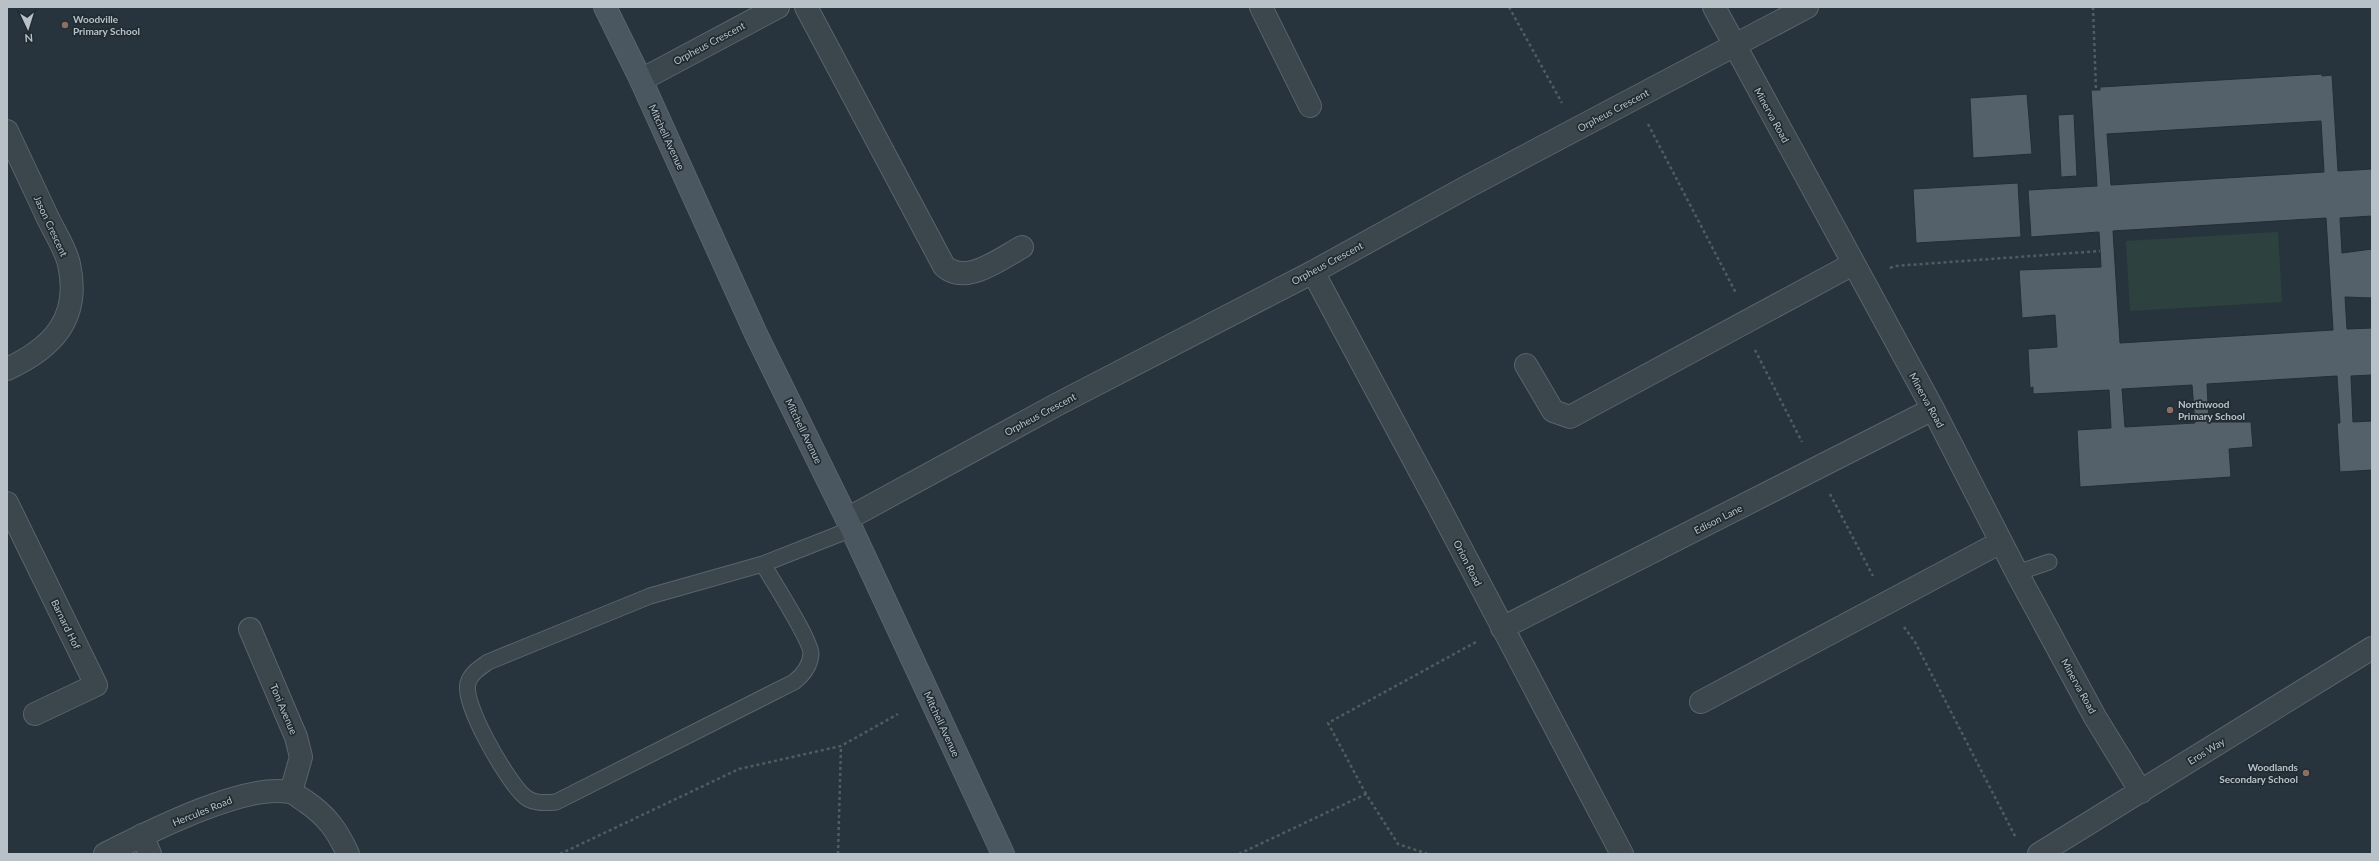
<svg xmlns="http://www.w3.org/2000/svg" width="2379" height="861" font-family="Lato,sans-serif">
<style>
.green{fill:#2d423f}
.building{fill:#54616a;stroke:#232d34;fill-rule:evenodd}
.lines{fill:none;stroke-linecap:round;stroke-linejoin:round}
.lane-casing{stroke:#5a646b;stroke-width:17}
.street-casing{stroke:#5a646b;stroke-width:24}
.secondary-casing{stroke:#5a646b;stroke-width:24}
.path{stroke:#4c5f5e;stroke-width:2.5;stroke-dasharray:3 3;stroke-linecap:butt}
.lane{stroke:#3c464d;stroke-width:15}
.street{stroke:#3c464d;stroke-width:22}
.secondary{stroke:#4a5660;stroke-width:22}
.education-dot{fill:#8d6e63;stroke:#212b32;stroke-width:1.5}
.labels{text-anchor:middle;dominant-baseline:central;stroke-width:3.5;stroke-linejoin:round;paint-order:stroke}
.poi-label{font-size:10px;font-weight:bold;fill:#b8c1c8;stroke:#212b32;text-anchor:start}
.street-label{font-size:10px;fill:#b8c1c8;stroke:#212b32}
</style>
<rect width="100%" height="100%" fill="#28343d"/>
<path class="green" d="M2278,232L2282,302L2130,311L2126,241Z"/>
<path class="building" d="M2322,74V76L2332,75L2338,171L2372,169V216L2340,218L2342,253L2372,249V298L2345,297L2347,329L2372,328V375L2351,376L2353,422L2372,421V470L2340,472L2337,423H2340L2337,376L2207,384L2209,422H2251L2253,447L2229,449L2231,477L2080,487L2077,430L2111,428L2109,390L2033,394V387L2030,388L2028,349L2057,347L2055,315L2022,318L2019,270L2101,267L2099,232L2031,237L2028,190L2097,186L2091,90H2100V87ZM2321,121L2324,172L2111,185L2107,134ZM2326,218L2333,330L2120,343L2113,231ZM2192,385L2195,423L2125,427L2122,389Z
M2027,94L2032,154L1973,158L1970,98Z
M2074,114L2077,176L2061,177L2058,115Z
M2018,183L2021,237L1916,243L1913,189Z"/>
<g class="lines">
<defs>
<path id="lane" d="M763,564C772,580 811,640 811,654C810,667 803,675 794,682L556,802C544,803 531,804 522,794C506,778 462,704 468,683C471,673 480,668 488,662L650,596L763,564L852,529
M2017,573L2049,562"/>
<path id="street" d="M806,7L944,266C966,286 1000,259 1022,247
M1261,7L1310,106
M1714,7L1933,409L2017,573L2095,717L2141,792
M641,80L778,7
M7,131C20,159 33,186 46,214C53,230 65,247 69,264C81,318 53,348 7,369
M1313,272L1436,501L1622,854
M1526,365L1553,411L1570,417L1853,264
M7,503L96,685L35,714
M847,519L1056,405L1313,272L1465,188L1807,7
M1502,628L1933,409
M250,629L296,737L301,757L291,792
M1701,702L2001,542
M142,835L150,854
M105,854C147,833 244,783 289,792C295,793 300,798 305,801C327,816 337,830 348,854
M2039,854L2372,648"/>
<path id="secondary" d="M605,7L641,80L756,334L847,519L1003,854"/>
</defs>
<use href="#lane" class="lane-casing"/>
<use href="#street" class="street-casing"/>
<use href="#secondary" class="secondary-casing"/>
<path class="path" d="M1509,7L1562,103
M2093,7L2096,90
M1648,124L1736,293
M1890,268L1895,266L2100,251
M1755,350L1802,442
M1830,494L1873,576
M1904,627L1915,642L2016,838
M1366,794L1328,723L1478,641
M560,854L739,769L841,746L898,714
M838,854L841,746
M1239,854L1366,794L1398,844L1428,854"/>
<use href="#lane" class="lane"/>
<use href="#street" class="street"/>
<use href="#secondary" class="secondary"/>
</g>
<g class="education-dot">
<circle cx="65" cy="25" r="4"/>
<circle cx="2170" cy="410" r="4"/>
<circle cx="2306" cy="773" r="4"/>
</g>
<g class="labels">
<g class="poi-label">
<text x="73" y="19">Woodville<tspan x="73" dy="12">Primary School</tspan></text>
<text x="2178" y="404">Northwood<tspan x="2178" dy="12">Primary School</tspan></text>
<text x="2298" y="767" text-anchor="end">Woodlands<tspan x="2298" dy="12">Secondary School</tspan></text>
</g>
<g class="street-label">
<text transform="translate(709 43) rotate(-28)">Orpheus Crescent</text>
<text transform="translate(1613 110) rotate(-28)">Orpheus Crescent</text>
<text transform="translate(1772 115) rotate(61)">Minerva Road</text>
<text transform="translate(667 137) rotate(65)">Mitchell Avenue</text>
<text transform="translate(51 226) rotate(65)">Jason Crescent</text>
<text transform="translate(1327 263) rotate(-28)">Orpheus Crescent</text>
<text transform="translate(1927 400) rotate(61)">Minerva Road</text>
<text transform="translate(1040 414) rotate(-28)">Orpheus Crescent</text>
<text transform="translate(804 431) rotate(64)">Mitchell Avenue</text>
<text transform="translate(1718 519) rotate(-27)">Edison Lane</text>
<text transform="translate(1468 563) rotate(63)">Orion Road</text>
<text transform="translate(66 624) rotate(64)">Barnard Hof</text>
<text transform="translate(2079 686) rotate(61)">Minerva Road</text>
<text transform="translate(284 709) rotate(67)">Toni Avenue</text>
<text transform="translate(942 724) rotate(65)">Mitchell Avenue</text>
<text transform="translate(2206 751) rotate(-32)">Eros Way</text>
<text transform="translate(202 811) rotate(-22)">Hercules Road</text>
</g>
</g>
<rect width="2379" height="861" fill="none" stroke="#b8c1c8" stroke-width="16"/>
<g transform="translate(28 28) rotate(176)" stroke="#212b32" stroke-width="3" paint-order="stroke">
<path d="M0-3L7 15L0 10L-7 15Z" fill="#b8c1c8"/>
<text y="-6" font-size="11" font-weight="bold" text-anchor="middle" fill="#b8c1c8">N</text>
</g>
</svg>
